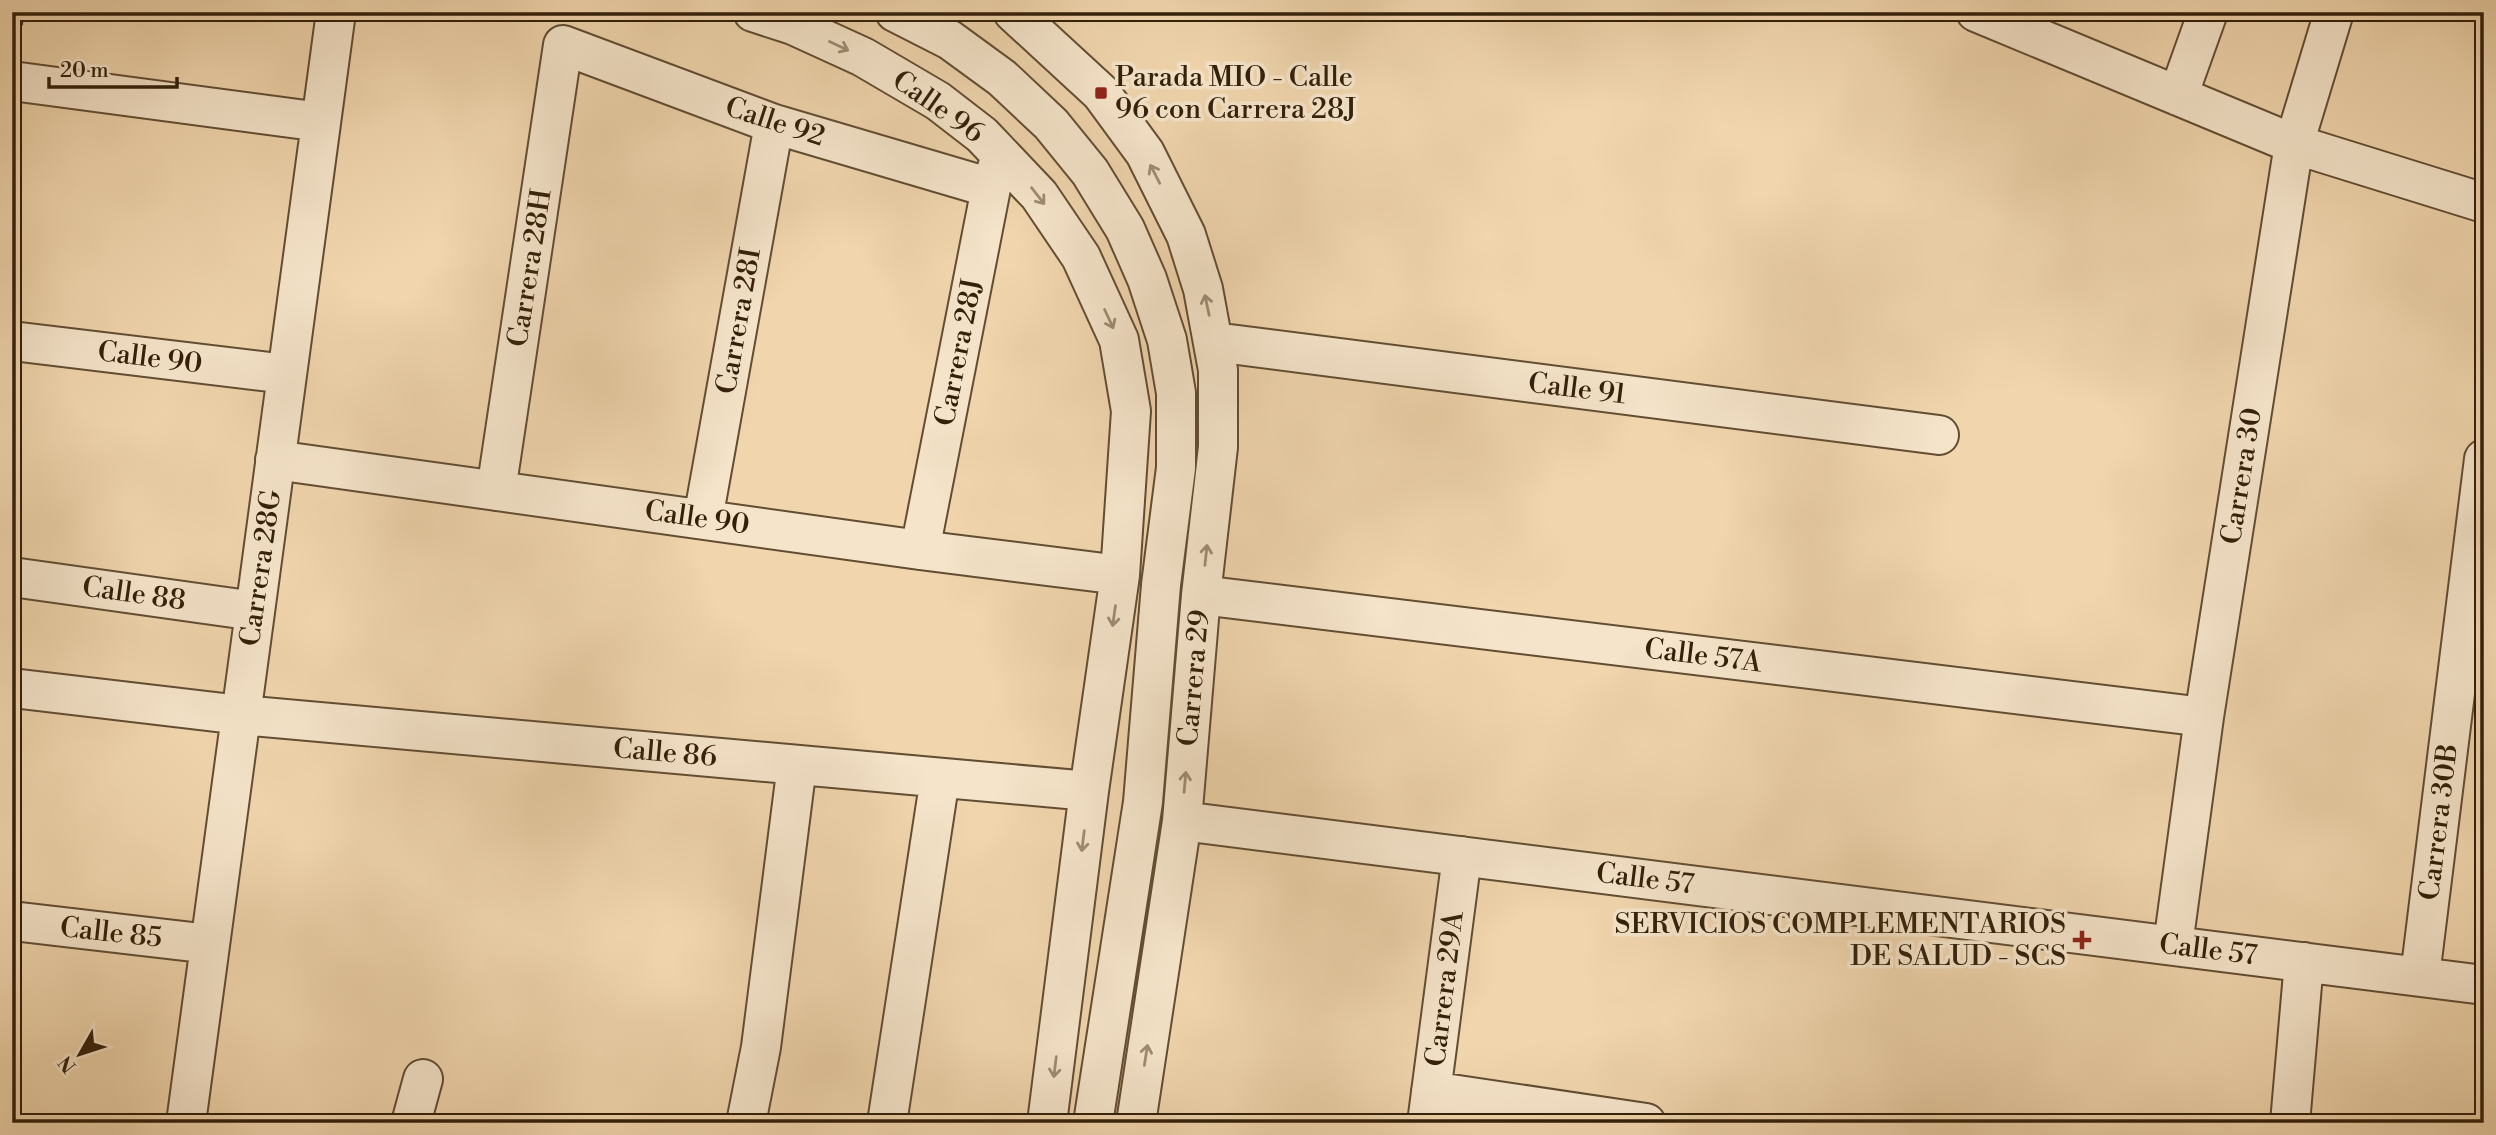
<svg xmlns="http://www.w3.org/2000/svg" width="2496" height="1135" font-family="'Libre Bodoni',serif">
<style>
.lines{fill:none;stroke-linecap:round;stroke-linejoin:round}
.minor-casing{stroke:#624d33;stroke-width:42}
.path{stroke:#33200a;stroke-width:4.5;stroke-dasharray:5 3.5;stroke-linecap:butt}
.minor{stroke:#f5e4ca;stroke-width:38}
.oneway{stroke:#9e8c74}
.poi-dot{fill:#8f2418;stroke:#f5e4ca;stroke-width:2.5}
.labels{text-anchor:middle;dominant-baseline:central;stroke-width:7;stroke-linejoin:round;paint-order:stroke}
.poi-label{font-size:28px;fill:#33200a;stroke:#f5e4ca;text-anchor:start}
.street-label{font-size:28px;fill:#33200a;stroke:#f5e4ca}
</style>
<rect width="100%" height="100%" fill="#f0d5ad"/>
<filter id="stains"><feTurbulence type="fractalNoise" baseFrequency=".00286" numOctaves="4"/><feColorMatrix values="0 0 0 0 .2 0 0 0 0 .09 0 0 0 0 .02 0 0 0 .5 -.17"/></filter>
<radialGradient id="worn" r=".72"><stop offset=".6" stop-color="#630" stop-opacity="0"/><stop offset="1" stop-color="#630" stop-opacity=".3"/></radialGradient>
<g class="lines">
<defs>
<path id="minor" d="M753,12L793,25L863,57L938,101L982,135L1039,195L1081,257L1119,340L1131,411L1120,575L1089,791L1047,1123
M895,12L950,40L1002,78L1051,124L1090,172L1125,229L1147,279L1167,340L1176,393V468L1161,585L1143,802L1093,1123
M1013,12L1101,93L1145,153L1186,235L1203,289L1218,370V447L1201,595L1182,821L1136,1123
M1976,12L2294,144L2484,203
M12,81L321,122
M2178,96L2208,12
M12,341L287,374
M1214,342L1939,435
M275,460L920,550L1120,575
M496,491L563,45L774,124L991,188
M703,519L774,124
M920,550L991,188L998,165
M12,577L255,611
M1201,595L2204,717
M12,688L241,715L1089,791
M1182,821L2484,985
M12,921L210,944
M2173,945L2204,717L2294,144L2334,12
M2420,976L2484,459
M1431,1091L1646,1123
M186,1123L336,12
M411,1123L423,1079
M746,1123L761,1047L797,765
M887,1123L940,778
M1427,1123L1462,856
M2290,1123L2304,962"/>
</defs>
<use href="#minor" class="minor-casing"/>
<path class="path" d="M17,42L23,12"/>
<use href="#minor" class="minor"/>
</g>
<defs><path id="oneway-shaft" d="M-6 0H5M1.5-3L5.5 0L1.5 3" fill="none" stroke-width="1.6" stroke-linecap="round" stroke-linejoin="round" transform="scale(1.75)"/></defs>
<g class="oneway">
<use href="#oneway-shaft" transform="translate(839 46) rotate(25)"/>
<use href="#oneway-shaft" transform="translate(1155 174) rotate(-117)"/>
<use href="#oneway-shaft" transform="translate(1038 196) rotate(52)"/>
<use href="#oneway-shaft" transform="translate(1207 305) rotate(-102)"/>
<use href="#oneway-shaft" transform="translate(1109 319) rotate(65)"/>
<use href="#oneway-shaft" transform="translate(1206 555) rotate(-84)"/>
<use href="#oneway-shaft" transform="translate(1114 616) rotate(98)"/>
<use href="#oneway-shaft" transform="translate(1185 782) rotate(-85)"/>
<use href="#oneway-shaft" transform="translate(1083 841) rotate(97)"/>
<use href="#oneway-shaft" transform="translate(1146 1055) rotate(-81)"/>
<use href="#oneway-shaft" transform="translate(1055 1067) rotate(97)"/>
</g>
<g class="poi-dot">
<rect x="1094" y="86" width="14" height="14" rx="3.5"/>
<path d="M2078.5 929.5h7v7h7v7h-7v7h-7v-7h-7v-7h7z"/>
</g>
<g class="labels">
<g class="poi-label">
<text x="1115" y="77">Parada MIO - Calle<tspan x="1115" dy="32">96 con Carrera 28J</tspan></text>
<text x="2066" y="924" text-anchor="end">SERVICIOS COMPLEMENTARIOS<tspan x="2066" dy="32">DE SALUD - SCS</tspan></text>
</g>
<g class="street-label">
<text transform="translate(938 107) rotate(35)">Calle 96</text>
<text transform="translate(775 122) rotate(18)">Calle 92</text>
<text transform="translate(530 268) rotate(-81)">Carrera 28H</text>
<text transform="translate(739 321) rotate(-80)">Carrera 28I</text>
<text transform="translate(959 352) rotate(-79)">Carrera 28J</text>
<text transform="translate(150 358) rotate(7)">Calle 90</text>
<text transform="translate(1577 389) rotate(7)">Calle 91</text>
<text transform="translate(2242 476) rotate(-81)">Carrera 30</text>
<text transform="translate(697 518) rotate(8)">Calle 90</text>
<text transform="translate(261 568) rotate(-82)">Carrera 28G</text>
<text transform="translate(134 594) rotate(8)">Calle 88</text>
<text transform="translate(1703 656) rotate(7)">Calle 57A</text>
<text transform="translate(1194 678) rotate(-85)">Carrera 29</text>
<text transform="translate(665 753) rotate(5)">Calle 86</text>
<text transform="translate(2439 822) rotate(-83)">Carrera 30B</text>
<text transform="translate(1645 879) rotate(7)">Calle 57</text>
<text transform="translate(111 933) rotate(6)">Calle 85</text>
<text transform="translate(2208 950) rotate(7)">Calle 57</text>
<text transform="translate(1445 989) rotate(-83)">Carrera 29A</text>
</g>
</g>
<rect width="2496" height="1135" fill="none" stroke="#f0d5ad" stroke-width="42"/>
<rect x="14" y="14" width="2468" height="1107" fill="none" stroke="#33200a" stroke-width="3.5"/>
<rect x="21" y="21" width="2454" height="1093" fill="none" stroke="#33200a" stroke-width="2"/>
<g transform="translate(80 1054) rotate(231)" stroke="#f5e4ca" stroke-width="5" paint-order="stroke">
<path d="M0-5L12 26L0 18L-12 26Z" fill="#33200a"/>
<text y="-10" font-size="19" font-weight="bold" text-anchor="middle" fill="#33200a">N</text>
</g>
<path d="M49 77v10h128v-10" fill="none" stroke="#33200a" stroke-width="3.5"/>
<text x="60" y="77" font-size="21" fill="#33200a" stroke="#f5e4ca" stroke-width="5" paint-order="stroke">20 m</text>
<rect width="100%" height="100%" filter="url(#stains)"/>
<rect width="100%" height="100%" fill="url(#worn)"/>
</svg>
